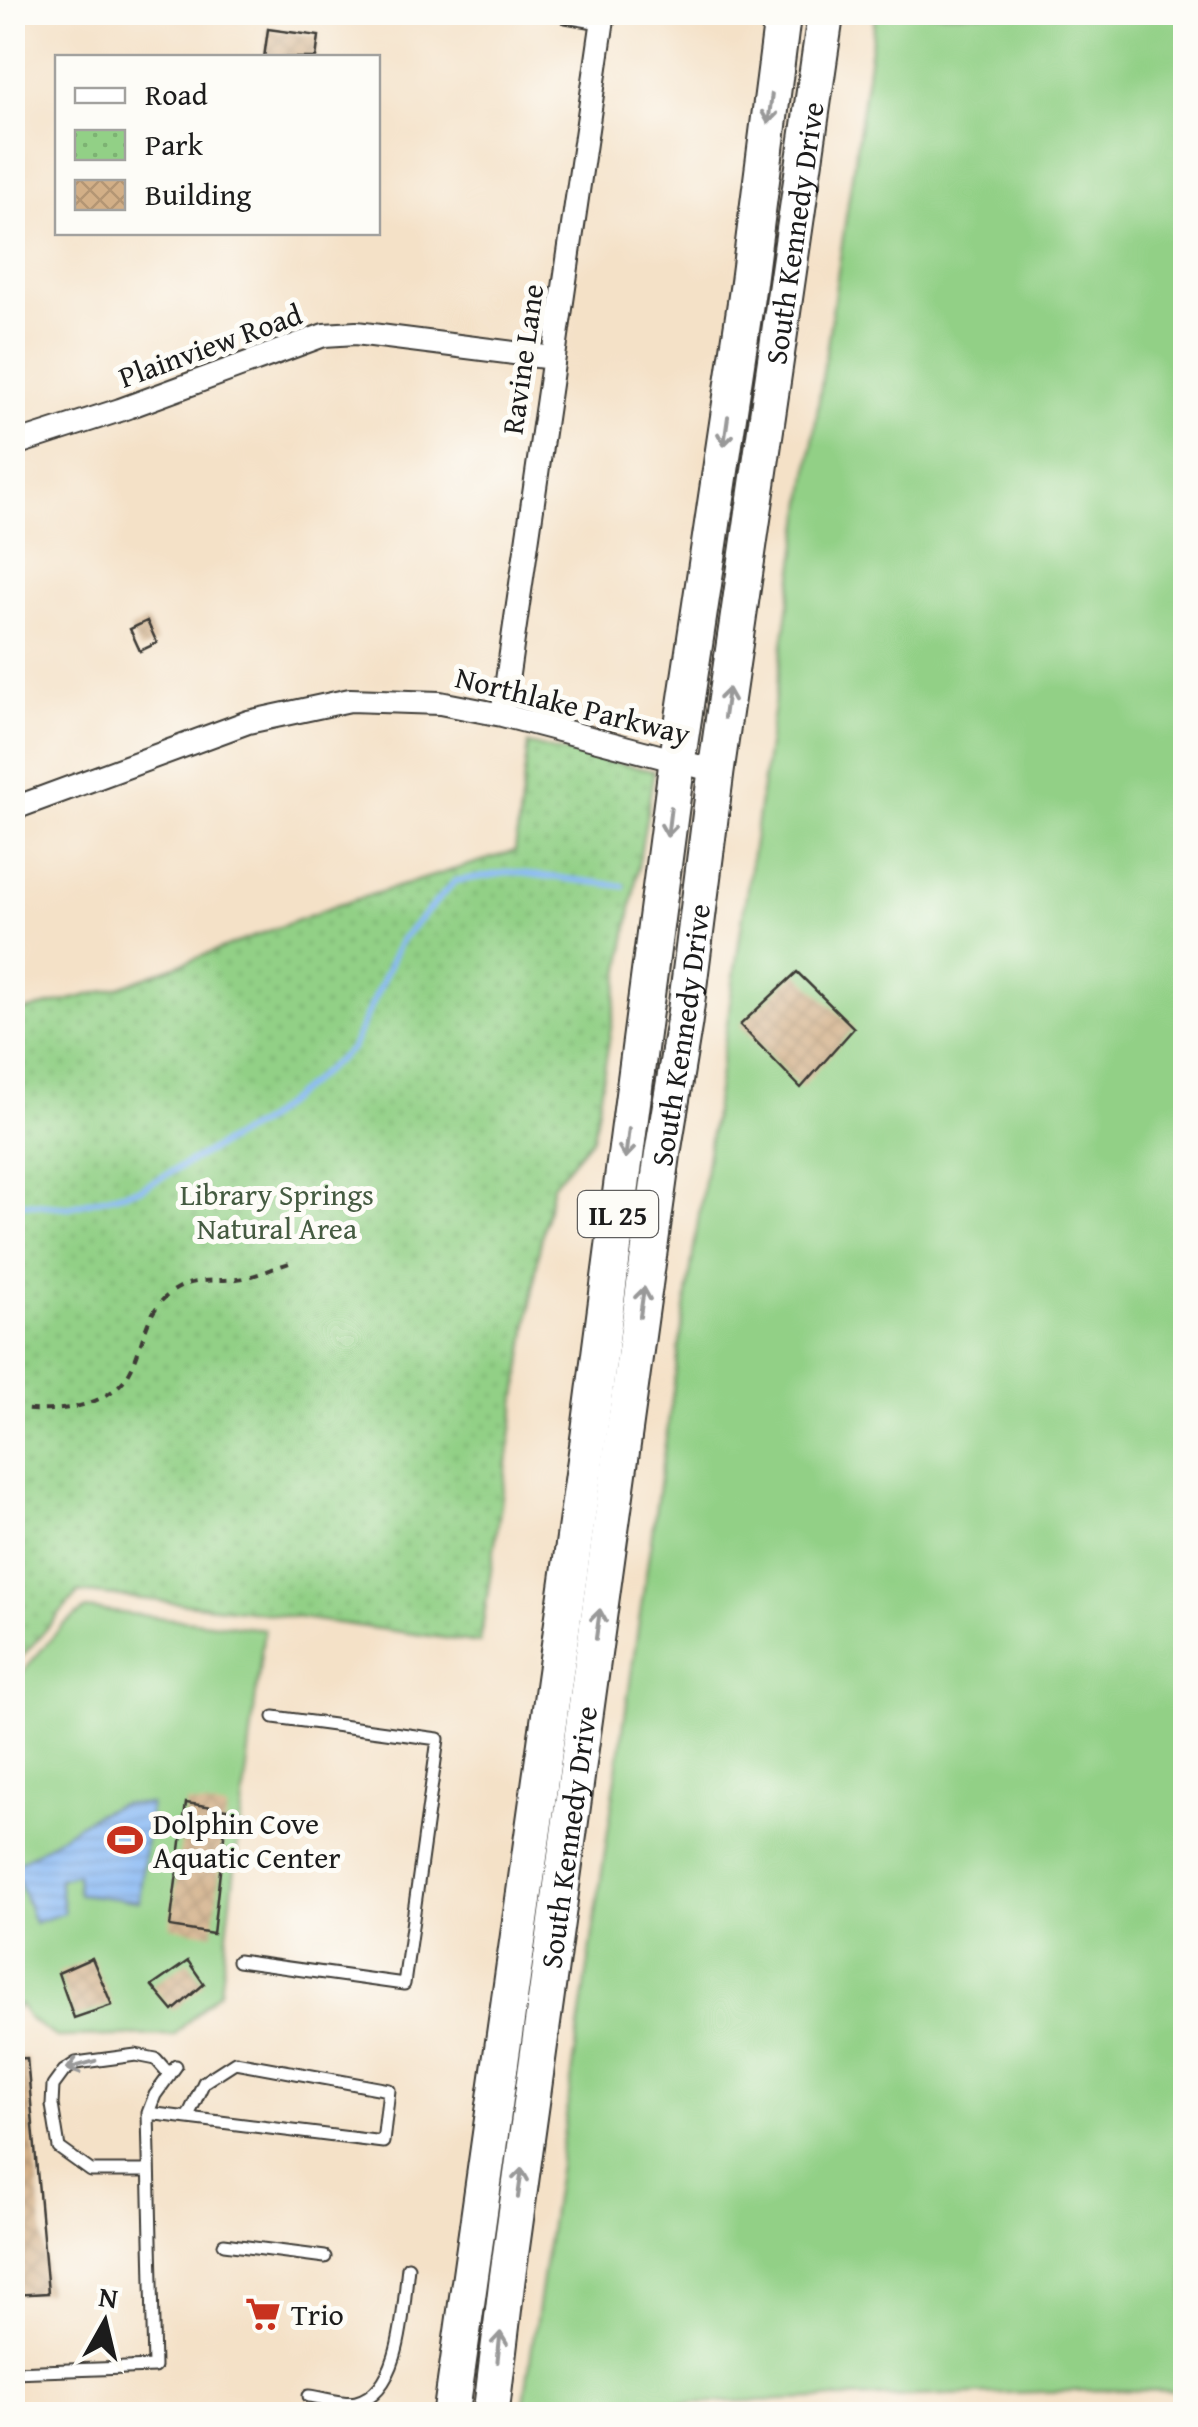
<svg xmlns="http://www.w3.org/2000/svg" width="1198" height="2427" font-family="'Gentium Book Plus',serif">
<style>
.green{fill:#92d086;stroke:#577651;stroke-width:2.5}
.park{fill:url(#park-dots);stroke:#577651;stroke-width:2.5}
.water{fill:url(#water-rules);stroke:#526a88;stroke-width:2.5}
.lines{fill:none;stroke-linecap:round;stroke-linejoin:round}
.stream{stroke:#89b9f4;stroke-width:6}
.building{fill:url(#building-cross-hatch)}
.lane-casing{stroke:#3c3a36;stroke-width:15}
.street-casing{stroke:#3c3a36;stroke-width:26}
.primary-casing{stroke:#3c3a36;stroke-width:39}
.path{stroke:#3c3a36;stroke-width:4;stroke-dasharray:8 8;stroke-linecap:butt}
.lane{stroke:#fff;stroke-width:11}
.street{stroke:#fff;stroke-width:22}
.primary{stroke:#fff;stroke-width:35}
.oneway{stroke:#999}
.labels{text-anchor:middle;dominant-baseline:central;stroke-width:10;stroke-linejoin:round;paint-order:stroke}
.shield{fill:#fdfcf7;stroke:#605f5e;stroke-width:2.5}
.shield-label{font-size:28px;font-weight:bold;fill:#1c1c1c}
.street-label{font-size:30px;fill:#1c1c1c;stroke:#fdfcf7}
.park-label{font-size:30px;fill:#455b41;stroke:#fdfcf7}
.poi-label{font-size:30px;fill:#1c1c1c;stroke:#fdfcf7;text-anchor:start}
</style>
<defs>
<pattern id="park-dots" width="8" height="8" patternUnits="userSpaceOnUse" patternTransform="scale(2.5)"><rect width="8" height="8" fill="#92d086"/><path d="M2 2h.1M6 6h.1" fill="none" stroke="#7db273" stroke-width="1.8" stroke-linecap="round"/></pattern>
<pattern id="water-rules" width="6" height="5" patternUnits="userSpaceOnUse" patternTransform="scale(2.5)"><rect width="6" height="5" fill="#89b9f4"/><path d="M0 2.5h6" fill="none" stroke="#769ed1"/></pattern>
<pattern id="building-cross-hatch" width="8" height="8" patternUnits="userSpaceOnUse" patternTransform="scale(2.5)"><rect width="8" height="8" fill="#d2af87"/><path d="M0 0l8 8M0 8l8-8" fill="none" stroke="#b49674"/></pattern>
</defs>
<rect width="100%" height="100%" fill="#fdfcf7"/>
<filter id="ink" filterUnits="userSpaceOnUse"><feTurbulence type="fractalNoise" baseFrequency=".01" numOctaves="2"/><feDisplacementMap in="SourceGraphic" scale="20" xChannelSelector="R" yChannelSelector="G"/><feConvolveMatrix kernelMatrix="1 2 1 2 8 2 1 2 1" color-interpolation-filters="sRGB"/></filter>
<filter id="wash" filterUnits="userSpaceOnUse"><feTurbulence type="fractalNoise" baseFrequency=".0048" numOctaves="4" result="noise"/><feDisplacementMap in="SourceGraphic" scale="40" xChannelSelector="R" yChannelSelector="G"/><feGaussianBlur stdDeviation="2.25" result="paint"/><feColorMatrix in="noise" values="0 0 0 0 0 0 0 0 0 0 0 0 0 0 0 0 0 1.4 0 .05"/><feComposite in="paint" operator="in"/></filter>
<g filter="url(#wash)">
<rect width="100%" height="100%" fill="#f4e1c7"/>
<path class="green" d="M876,13H1185V2391L1102,2390L523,2408Z
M86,1609L264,1629L220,1991L174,2035L56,2037L28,2018L20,2004L13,2011L12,1689L14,1682L63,1625Z"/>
<path class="park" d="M528,744L654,771L593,1137L553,1185L540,1244L480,1643L250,1611L79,1592L13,1667V1014L117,988L338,905L515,851Z"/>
<path class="water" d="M121,1804H150L139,1901L78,1894L77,1874L59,1879L64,1913L34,1923L13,1865C52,1847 79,1817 121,1804Z"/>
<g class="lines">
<path class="stream" d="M12,1202L69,1207L142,1188L265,1120L352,1048L400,941L455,881L512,872L623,886"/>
</g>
<g id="blocks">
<path class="building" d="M268,29L319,36L316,58H264Z
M147,621L157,643L140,651L130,629Z
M797,972L854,1028L801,1088L740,1025Z
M186,1803L227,1809L213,1934L170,1927Z
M92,1958L112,2005L74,2018L58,1973Z
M188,1961L204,1984L173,2011L152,1986Z
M27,2058L48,2293L12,2295V2059Z"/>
</g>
</g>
<g filter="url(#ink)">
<use href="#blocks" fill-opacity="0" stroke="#3c3a36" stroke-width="2.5"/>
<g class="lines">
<defs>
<path id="lane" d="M238,1961L404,1984L438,1739L274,1717
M148,2113L383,2142L389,2090L235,2062L204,2082L188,2116
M148,2171H91L59,2148L52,2105L53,2086L64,2071L76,2063L136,2055L156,2059L170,2075
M224,2244L325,2257
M12,2372L154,2367L148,2113L155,2095L176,2066
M309,2396C322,2397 344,2405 356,2402C403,2391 403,2305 408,2267"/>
<path id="street" d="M568,12L603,18
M12,445L120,410L324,335L356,333L553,358
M502,715L604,12
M12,809L248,722L350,700L440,703L502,715L716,771"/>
<g id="primary">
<path d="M451,2414L589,1435L677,762L748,286L783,12"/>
<path id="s1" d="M491,2414L507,2280L663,1151L684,1023L716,771L826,12"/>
</g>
</defs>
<use href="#lane" class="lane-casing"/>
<use href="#street" class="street-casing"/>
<use href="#primary" class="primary-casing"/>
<path class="path" d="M12,1408C49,1414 104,1410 127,1376C144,1350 142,1315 169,1294C193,1275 217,1283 244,1278C259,1275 274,1268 289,1263"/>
<use href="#lane" class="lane"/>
<use href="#street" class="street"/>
<use href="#primary" class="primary"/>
</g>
<defs><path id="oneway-shaft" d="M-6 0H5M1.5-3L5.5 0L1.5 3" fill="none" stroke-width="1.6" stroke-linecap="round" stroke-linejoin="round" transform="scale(2.5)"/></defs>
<g class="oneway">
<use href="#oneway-shaft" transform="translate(770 109) rotate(97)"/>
<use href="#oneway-shaft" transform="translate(726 431) rotate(98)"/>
<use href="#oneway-shaft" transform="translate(726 703) rotate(-82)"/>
<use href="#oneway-shaft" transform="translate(669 822) rotate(97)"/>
<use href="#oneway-shaft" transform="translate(627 1144) rotate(97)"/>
<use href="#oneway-shaft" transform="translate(642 1302) rotate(-82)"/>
<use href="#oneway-shaft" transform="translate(598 1624) rotate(-82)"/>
<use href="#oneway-shaft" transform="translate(81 2065) rotate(164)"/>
<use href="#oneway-shaft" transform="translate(520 2183) rotate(-82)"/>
<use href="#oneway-shaft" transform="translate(499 2347) rotate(-84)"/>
</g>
</g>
<defs>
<symbol id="stadium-bare" viewBox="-9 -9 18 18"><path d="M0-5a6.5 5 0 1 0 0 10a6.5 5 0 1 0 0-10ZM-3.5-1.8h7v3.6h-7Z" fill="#c8321e" stroke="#fdfcf7" stroke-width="2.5" paint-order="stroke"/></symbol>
<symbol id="supermarket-bare" viewBox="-9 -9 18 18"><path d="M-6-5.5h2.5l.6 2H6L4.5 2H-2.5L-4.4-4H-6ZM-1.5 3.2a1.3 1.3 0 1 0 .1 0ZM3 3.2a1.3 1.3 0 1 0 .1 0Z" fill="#c8321e" stroke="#fdfcf7" stroke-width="2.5" paint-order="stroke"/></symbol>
</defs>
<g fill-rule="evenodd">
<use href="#stadium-bare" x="100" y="1815" width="50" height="50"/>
<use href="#supermarket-bare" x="238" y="2289" width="50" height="50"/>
</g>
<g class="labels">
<rect class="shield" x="578" y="1191" width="80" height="46" rx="8"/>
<g class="shield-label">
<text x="618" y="1214">IL 25</text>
</g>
<g class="street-label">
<text stroke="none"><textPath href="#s1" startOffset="2202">South Kennedy Drive</textPath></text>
<text transform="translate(210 345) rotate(-20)">Plainview Road</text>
<text transform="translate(522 359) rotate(-82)">Ravine Lane</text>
<text transform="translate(573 705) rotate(14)">Northlake Parkway</text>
<text stroke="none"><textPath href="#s1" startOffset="1392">South Kennedy Drive</textPath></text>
<text stroke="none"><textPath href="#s1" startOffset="582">South Kennedy Drive</textPath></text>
</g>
<g class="park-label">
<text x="277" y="1194">Library Springs<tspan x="277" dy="34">Natural Area</tspan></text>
</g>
<g class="poi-label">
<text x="153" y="1823">Dolphin Cove<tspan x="153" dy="34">Aquatic Center</tspan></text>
<text x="291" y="2314">Trio</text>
</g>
</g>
<rect width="1198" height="2427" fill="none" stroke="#fdfcf7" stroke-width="50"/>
<rect x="55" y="55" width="325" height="180" fill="#fdfcf7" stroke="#a3a29f" stroke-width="2.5"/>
<rect x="75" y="88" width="50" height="15" fill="#ffffff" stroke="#a3a29f" stroke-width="2.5"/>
<text x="145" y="105" font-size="30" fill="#1c1c1c">Road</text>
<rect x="75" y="130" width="50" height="30" fill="url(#park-dots)" stroke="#a3a29f" stroke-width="2.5"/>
<text x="145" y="155" font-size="30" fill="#1c1c1c">Park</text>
<rect x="75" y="180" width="50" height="30" fill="url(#building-cross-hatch)" stroke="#a3a29f" stroke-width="2.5"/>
<text x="145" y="205" font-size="30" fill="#1c1c1c">Building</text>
<g transform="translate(105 2322) rotate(8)" stroke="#fdfcf7" stroke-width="8" paint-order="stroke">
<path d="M0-8L18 38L0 25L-18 38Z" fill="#1c1c1c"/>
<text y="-15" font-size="28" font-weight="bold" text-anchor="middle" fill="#1c1c1c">N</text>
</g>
</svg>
